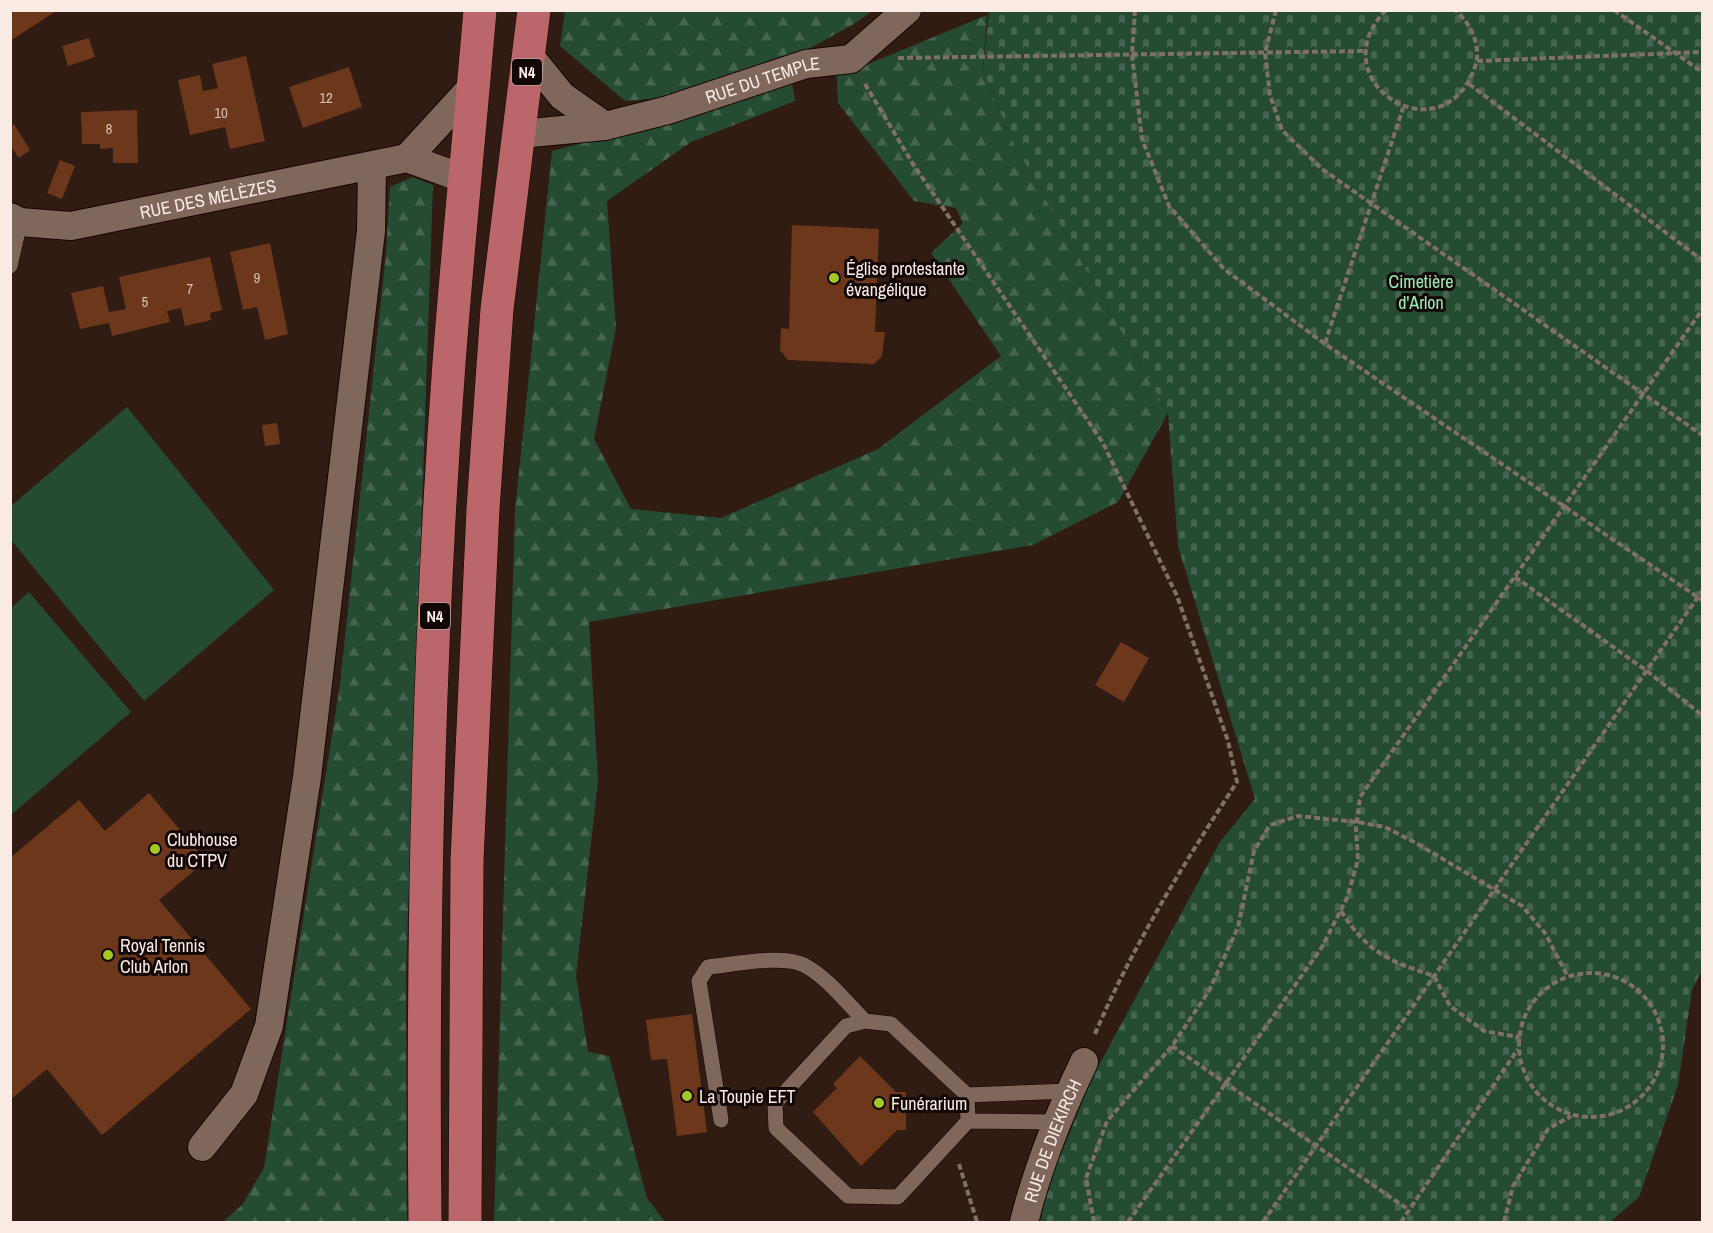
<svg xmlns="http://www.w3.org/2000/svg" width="1713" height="1233" font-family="'Archivo Narrow',sans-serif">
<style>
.forest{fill:url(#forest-firs)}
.cemetery{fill:url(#cemetery-stones)}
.pitch{fill:#264b33}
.building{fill:#6c371b}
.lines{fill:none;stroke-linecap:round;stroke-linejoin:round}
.lane-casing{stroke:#170601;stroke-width:16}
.street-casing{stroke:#170601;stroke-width:30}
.primary-casing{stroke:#170601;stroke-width:34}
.path{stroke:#817067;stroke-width:4;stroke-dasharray:6 3;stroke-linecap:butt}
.lane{stroke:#80675b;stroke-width:15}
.street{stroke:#80675b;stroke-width:28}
.primary{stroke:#bb666a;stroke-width:33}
.poi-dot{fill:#a3c826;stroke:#110805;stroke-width:2}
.labels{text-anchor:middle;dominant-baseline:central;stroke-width:6;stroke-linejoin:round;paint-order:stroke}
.number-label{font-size:15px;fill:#d6beb2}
.shield{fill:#110805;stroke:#b3a7a1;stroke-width:1.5}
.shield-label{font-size:16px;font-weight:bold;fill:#f9ebe4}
.street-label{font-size:18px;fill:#f9ebe4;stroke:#110805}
.poi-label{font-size:18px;fill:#f9ebe4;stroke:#110805;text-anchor:start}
.park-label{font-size:18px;fill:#99eeb5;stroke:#110805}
</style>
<defs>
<pattern id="forest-firs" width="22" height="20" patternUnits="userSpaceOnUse" patternTransform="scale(1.5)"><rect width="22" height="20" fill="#264b33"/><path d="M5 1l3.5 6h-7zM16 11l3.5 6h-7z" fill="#466550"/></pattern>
<pattern id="cemetery-stones" width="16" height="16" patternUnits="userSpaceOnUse" patternTransform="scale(1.5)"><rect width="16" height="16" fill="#264b33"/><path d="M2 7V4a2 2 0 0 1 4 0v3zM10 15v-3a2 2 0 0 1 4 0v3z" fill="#466550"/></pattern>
</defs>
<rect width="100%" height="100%" fill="#301c12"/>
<path class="forest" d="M565,11H872L854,24L799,54L670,97L625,101L560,46Z
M987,15L983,71L1013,142L1168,413L1118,502L1033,545L589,622L598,781L576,976L588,1052L609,1056L647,1198L665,1222H494L515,511L552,151L671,120L791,78L795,101L691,142L607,201L616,328L594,439L631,509L721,518L878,449L1001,356L931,253L963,223L956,208L914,201L838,103L836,61L856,69Z
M412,177L433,185L406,971L407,1222H223L242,1205L264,1168L340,684L386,253L390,187Z"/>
<path class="cemetery" d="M989,11H1702V970L1692,990L1678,1085L1639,1197L1610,1222H1040L1047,1188L1092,1078L1220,842L1255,799L1178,546L1168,413L1013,142L983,71Z"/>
<path class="pitch" d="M127,407L274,590L144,701L11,540V506Z
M29,592L131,712L11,815V608Z"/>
<path class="building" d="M10,10H58L10,41Z
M89,38L95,57L68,66L62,46Z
M246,56L265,141L230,149L225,127L190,135L178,80L200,75L203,91L218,88L212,64Z
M349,67L362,107L303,128L289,87Z
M137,110L138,163H113V148L100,149V144H82L81,112Z
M14,124L30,150L19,158L10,145V127Z
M60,160L75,166L62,199L47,193Z
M792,225L879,229L875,332H885L882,356L874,364L788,360L780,350L781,328L789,329Z
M270,243L288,334L265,340L257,307L243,310L230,252Z
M210,257L222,310L210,313L211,320L185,326L181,308L167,311L170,322L112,336L109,323L80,329L71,293L103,286L109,312L126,309L119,277Z
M277,423L280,444L265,446L262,425Z
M1121,642L1149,658L1124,702L1095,685Z
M149,793L206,861L159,900L251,1009L102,1135L47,1069L10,1100V858L79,800L105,831Z
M692,1014L707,1132L677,1136L667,1059L651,1060L646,1020Z
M860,1056L896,1092H906V1130H897L861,1166L813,1112L837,1088L833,1084Z"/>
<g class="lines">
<defs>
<path id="lane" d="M10,266L20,222
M967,1095L1070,1091
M721,1120L699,981L708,967C732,965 782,954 804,965C828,978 846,1002 865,1021
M968,1121L967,1095L891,1024L865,1021L846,1026L775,1103L776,1128L848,1196L898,1197L968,1121L1055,1122"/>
<g id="street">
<path d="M529,55L562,96L605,126"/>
<path id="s1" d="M520,134L605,126L668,110L806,64L851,59L907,10"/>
<path d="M465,179L407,158L473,86"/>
<path id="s2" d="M10,217L20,222L71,226L407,158"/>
<path d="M202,1147L244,1094L269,1026L307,777L371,231L372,166"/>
<path id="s3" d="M1024,1222C1038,1166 1059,1114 1084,1062"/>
</g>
<path id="primary" d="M425,1222C422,936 428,648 449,363C458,245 470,128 480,10
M465,1222L467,861L483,509L497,309L534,10"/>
</defs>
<use href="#lane" class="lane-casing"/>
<use href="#street" class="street-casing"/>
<use href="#primary" class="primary-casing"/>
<path class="path" d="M1135,10L1132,55L1142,139L1169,206L1224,269L1325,344L1702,600
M1276,10L1265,53L1270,95L1282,130L1322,169L1702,435
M1386,10C1317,81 1442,160 1475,67C1482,46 1471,24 1455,10
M1614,10L1702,72
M898,58L1365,51
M1477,61L1702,52
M865,84L913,164L1103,443L1177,596L1228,741L1237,782C1184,863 1132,947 1094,1036
M1469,84L1702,260
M1325,343L1403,108
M1515,577L1647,671L1702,715
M1341,911C1368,953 1389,961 1434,976L1450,1006L1484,1031L1519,1037
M1519 1045a72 72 0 1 1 144 0a72 72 0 1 1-144 0Z
M1172,1046L1409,1210
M959,1164L977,1222
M1094,1222L1086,1178L1107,1121L1172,1046L1209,991L1238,927L1254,851L1270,825L1298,816L1357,822L1385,827L1416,843L1522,906L1545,933L1568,977
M1128,1222L1322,947L1347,898L1358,860L1356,829L1360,797L1702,310
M1263,1222L1702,591
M1401,1222L1518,1049
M1504,1222L1513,1186L1548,1129L1571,1116"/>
<use href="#lane" class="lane"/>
<use href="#street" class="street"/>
<use href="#primary" class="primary"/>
</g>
<g class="poi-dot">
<circle cx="834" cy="278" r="6"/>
<circle cx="155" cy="849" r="6"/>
<circle cx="108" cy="955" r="6"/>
<circle cx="687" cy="1096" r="6"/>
<circle cx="879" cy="1103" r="6"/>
</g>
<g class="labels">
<g class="number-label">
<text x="326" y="97">12</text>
<text x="221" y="112">10</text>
<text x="109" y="128">8</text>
<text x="257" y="277">9</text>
<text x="190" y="288">7</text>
<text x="145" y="301">5</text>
</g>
<g class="shield">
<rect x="512" y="59" width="30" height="26" rx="4.5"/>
<rect x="420" y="603" width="30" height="26" rx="4.5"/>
</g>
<g class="shield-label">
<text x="527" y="72">N4</text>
<text x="435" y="616">N4</text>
</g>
<g class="street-label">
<text stroke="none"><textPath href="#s1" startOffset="250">RUE DU TEMPLE</textPath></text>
<text stroke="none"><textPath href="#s2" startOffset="202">RUE DES MÉLÈZES</textPath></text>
<text stroke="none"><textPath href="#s3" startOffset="86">RUE DE DIEKIRCH</textPath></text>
</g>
<g class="poi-label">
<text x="846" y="268">Église protestante<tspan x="846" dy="21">évangélique</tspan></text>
<text x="167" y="839">Clubhouse<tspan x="167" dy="21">du CTPV</tspan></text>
<text x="120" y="945">Royal Tennis<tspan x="120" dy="21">Club Arlon</tspan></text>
<text x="699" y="1096">La Toupie EFT</text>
<text x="891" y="1103">Funérarium</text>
</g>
<g class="park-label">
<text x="1421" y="281">Cimetière<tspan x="1421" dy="21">d'Arlon</tspan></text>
</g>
</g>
<rect width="1713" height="1233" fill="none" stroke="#f9ebe4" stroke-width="24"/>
</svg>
